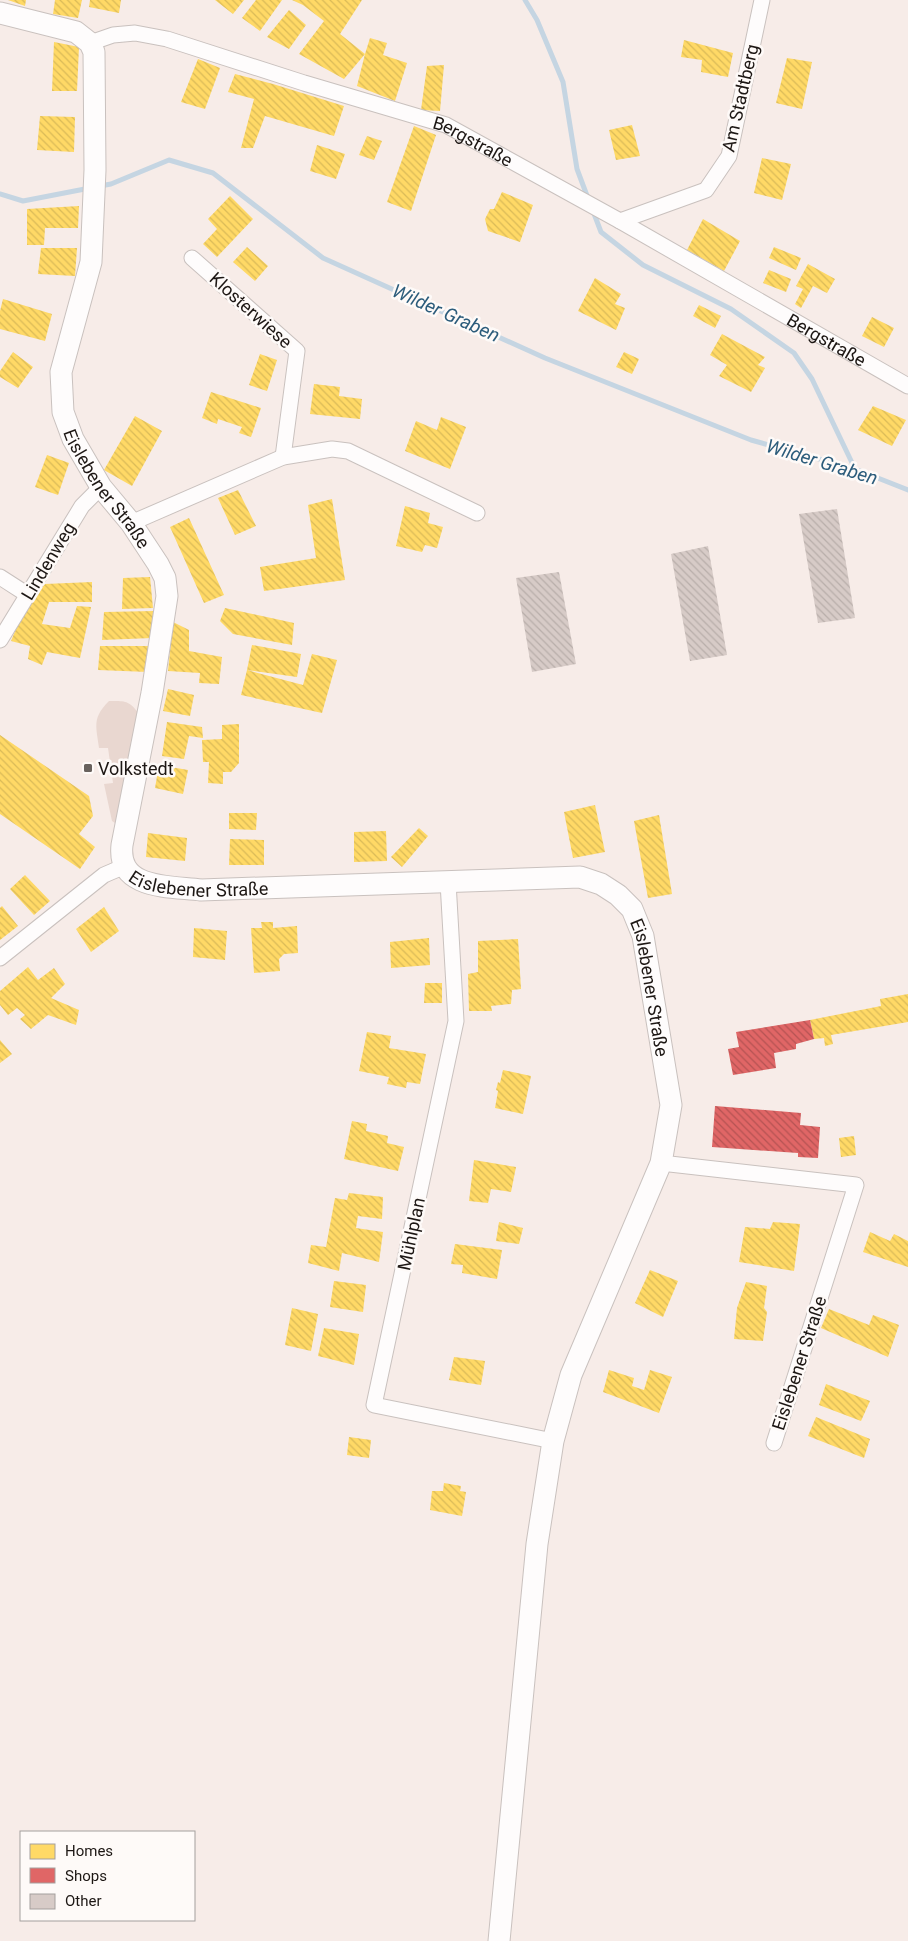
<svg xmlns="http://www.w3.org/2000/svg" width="908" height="1941" font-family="Roboto,sans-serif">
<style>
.green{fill:#e9d7d0}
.homes{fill:url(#homes-back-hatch)}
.shops{fill:url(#shops-back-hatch)}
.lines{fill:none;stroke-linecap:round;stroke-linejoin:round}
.stream{stroke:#c5d5e2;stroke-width:5}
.building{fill:url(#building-back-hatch)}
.street-casing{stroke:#c9c1be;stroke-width:17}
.secondary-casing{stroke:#c9c1be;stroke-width:23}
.street{stroke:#fefcfc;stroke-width:15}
.secondary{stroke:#fefcfc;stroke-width:21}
.poi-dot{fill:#69625e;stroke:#fefaf8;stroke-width:2}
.labels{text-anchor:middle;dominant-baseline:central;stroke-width:5;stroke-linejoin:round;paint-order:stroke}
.street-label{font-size:18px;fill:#1d1714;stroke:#fefaf8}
.poi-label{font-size:18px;fill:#1d1714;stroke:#fefaf8;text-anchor:start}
.water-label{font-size:19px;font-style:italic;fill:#2c5c7b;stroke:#fefaf8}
</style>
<defs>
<pattern id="homes-back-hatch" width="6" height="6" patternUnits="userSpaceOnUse" patternTransform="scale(1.25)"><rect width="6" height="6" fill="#ffd966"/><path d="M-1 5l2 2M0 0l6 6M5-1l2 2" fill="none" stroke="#daba58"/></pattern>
<pattern id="shops-back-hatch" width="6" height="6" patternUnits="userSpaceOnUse" patternTransform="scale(1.25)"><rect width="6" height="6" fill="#e06666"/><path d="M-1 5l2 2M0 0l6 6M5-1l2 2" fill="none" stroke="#b55353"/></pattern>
<pattern id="building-back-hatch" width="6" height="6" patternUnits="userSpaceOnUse" patternTransform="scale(1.25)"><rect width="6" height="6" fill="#d7cbc7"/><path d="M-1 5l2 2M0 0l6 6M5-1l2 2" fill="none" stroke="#b8aeaa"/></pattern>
</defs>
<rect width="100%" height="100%" fill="#f7ece8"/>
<path class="green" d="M109,701C125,701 129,700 139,714L120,823H115L112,821L104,784L113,783L108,748H99C96,726 92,718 109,701Z"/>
<path class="homes" d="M8,0H26L25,6Z
M55,0H82L78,18L53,14Z
M90,0H121L119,13L89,7Z
M215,0H244L233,14Z
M256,0H282L260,31L242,18Z
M292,0H362L340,34L365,54L370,38L387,43L383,55L407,63L395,101L357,86L365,54L344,79L299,54L324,21L303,5Z
M289,10L306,25L289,49L267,37Z
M684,40L733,53L728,77L701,72L702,60L681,57Z
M54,42L79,47L77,91H52Z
M787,58L812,62L802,109L776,103Z
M198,59L220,68L205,109L181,102Z
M444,65L440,111L421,110L427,66Z
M235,74L273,84L344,106L334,136L265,116L253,148H241L254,99L228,92Z
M40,116L75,117L74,152L37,150Z
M632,125L640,156L616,160L609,130Z
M414,126L436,135L411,211L387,202Z
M367,136L382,141L374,160L359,155Z
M317,145L345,154L336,179L310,171Z
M762,158L791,164L782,200L754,193Z
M502,192L533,205L520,242L488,231L485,219L490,209H494Z
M230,196L253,219L217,257L203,244L217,229L208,219Z
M79,206L78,228H45L44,245H27V209Z
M703,219L740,241L724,271L687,250Z
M247,247L268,266L255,281L233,262Z
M774,247L801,258L796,270L769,258Z
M41,248H77L75,276L38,274Z
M808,264L835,279L827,293L813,286L801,308L795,304L803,289L796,286Z
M769,270L791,279L786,292L763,283Z
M595,278L621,294L615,304L625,308L616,330L578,311Z
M3,299L52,314L45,341L0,329V311Z
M699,305L721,316L715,328L693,316Z
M872,317L894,328L884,347L862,336Z
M722,334L765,357L758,365L765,368L751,392L719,376L727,365L710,355Z
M13,352L33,367L18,388L0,377V371Z
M624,352L639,359L632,374L616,367Z
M260,354L277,360L267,391L249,385Z
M314,384L340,387L339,396L362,399L360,419L310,414Z
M211,392L261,408L251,437L239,433L242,427L218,419L217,424L202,418Z
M873,406L906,420L892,446L858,430Z
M135,416L162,431L132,486L104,470Z
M441,417L466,427L450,469L405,451L416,421L437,430Z
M47,455L69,463L58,495L35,487Z
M238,490L256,526L235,535L218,498Z
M332,499L345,580L264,591L260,567L316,558L308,505Z
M405,506L430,513L428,523L443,527L437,548L425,545L422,552L396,546Z
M189,518L224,595L204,603L170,527Z
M150,577L153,608L122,609L123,578Z
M92,582V602H49L42,624L70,628L77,606L91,607L80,658L47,652L42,665L28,659L30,646L11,641L25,607L45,584Z
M225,608L294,623L292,645L233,634L220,621Z
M154,611L152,638L102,640L104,612Z
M173,622L189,630V651L222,657L219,684L199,683L200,673L168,671Z
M252,645L301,654L297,677L247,670Z
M100,646H150L148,672L98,670Z
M312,654L337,660L322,713L241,695L247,670L303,685Z
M168,689L194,695L190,716L163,711Z
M167,722L202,727L203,738L189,736L184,759L162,756Z
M239,724V763L231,772H223V784L208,783L209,762H203L202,740L222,739V725Z
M0,735L89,796L93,816L79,834L95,847L80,869L0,814Z
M159,765L188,770L183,794L155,788Z
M595,805L605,852L573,858L564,812Z
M229,813H257L256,830L229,829Z
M659,815L672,894L648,898L634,821Z
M419,828L428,836L402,867L391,857Z
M386,831L387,861L354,862V832Z
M148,833L187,838L185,861L146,857Z
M230,839L264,840V865H229Z
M25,875L50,901L34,915L10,889Z
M2,906L18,926L0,940V908Z
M104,907L119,931L91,952L76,929Z
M261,922H273V928L297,926L298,953L284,954L279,959L280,971L254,973L251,928H262Z
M194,928L227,931L225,960L193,957Z
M429,938L430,965L391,968L390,942Z
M518,939L521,989L512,990L511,1004L491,1006L492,1011H469L468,974L478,972V941Z
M28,967L38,980L54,968L65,984L51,998L79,1010L76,1025L48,1015L31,1029L20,1019L25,1015L17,1008L8,1015L0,1005V991Z
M425,983H442V1003H424Z
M908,994V1022L831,1035L833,1044L825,1046L824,1038L814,1039L810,1020L881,1006L880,999Z
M367,1032L391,1036L389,1048L426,1054L420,1084L407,1082L406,1088L387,1084L389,1077L359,1071Z
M0,1040L12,1054L0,1063Z
M503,1070L531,1076L523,1114L495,1108L498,1091L496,1090L498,1082L500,1083Z
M352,1121L367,1124L366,1131L388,1136L387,1143L404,1147L398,1171L344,1159Z
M854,1136L856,1155L841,1157L839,1138Z
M474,1160L516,1167L511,1192L491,1189L488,1203L469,1201Z
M349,1193L383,1197L382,1219L358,1216L356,1228L383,1232L379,1262L342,1253L339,1271L308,1263L311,1245L326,1247L335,1198L347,1200Z
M499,1222L523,1228L519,1244L496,1241Z
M773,1222L800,1224L794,1271L739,1262L745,1227L770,1229Z
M870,1232L890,1241L894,1234L908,1241V1267L863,1252Z
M455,1244L502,1250L497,1279L462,1273L463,1265L451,1264Z
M650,1270L678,1281L663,1317L635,1303Z
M334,1281L366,1285L363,1312L330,1307Z
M746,1282L767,1286L764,1308L767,1312L763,1341L734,1339L737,1308Z
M292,1308L318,1314L311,1351L285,1345Z
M829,1309L869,1325L873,1315L899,1325L888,1357L821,1328Z
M324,1328L359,1334L354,1365L318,1356Z
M454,1357L485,1361L481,1385L449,1380Z
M609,1370L634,1378L632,1386L644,1390L650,1370L672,1377L659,1413L603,1392Z
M826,1384L870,1401L861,1421L819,1405Z
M816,1417L870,1439L864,1458L808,1436Z
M349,1437L371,1440L369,1458L347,1455Z
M444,1483L461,1486L460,1491L466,1492L462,1516L430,1510L432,1491H443Z"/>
<path class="shops" d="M810,1020L814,1039L796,1044V1049L774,1053L776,1068L733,1075L728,1049L739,1047L736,1032Z
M715,1106L801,1113L800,1125L820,1127L818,1158L798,1157V1153L712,1147Z"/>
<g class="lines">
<path class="stream" d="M525,0L537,20L563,82L577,169L589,201
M100,186L111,184L169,160L213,173L323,258L545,358L751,440L855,469L908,490
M0,194L23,201L90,188
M593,211L601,232L643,265L731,309L794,353L812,379L855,469"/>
</g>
<path class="building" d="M837,509L855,618L818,623L799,514Z
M708,546L727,655L690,661L671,554Z
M559,572L576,664L532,672L516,578Z"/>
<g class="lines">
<defs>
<g id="street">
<path id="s1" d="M90,43L113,35L135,33L167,39L304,83L446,125L620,221L908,386"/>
<path d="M620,221L706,190L729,156L762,0"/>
<path d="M192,258L297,351L283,457"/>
<path d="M131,523L283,457L332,449L348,451L477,513"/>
<path d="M0,577L28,595"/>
<path d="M0,640L82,506L101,487"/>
<path d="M448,882L456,1021L374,1405L553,1441"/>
<path d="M0,958L104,875L125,866"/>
<path d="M661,1163L856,1185L774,1443"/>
</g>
<g id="secondary">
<path id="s2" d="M0,13L76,32L90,43L94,52L95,170L91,262L61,372L63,412L73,439L101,487L131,523L158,564L165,578L167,596L152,693L122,845C117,890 170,886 201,890L580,877L601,884L618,895L632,909L643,936L671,1105L661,1163L571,1375L553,1441L537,1544L499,1941"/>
</g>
</defs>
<use href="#street" class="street-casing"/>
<use href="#secondary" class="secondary-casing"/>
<use href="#street" class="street"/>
<use href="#secondary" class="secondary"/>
</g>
<rect class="poi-dot" x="83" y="763" width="10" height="10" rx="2.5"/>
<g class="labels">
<g class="street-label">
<text transform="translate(740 98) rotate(-77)">Am Stadtberg</text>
<text stroke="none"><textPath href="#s1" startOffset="402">Bergstraße</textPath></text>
<text transform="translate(251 310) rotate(42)">Klosterwiese</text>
<text stroke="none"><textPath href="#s1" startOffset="808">Bergstraße</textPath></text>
<text stroke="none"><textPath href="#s2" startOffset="559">Eislebener Straße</textPath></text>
<text transform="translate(48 561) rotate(-59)">Lindenweg</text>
<text stroke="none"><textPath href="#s2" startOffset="1039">Eislebener Straße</textPath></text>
<text stroke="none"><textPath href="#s2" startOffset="1564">Eislebener Straße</textPath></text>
<text transform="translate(411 1234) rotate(-78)">Mühlplan</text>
<text transform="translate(799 1363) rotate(-72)">Eislebener Straße</text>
</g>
<g class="poi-label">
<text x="98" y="768">Volkstedt</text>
</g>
<g class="water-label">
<text transform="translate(446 313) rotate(24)">Wilder Graben</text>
<text transform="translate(822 462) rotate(17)">Wilder Graben</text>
</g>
</g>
<rect x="20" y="1831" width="175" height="90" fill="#fefaf8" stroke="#a49f9d"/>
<rect x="30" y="1844" width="25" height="15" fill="#ffd966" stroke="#a49f9d"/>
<text x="65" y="1856" font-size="15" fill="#1d1714">Homes</text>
<rect x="30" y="1868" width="25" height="15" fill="#e06666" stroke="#a49f9d"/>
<text x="65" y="1881" font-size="15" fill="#1d1714">Shops</text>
<rect x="30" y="1894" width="25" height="15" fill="#d7cbc7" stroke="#a49f9d"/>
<text x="65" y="1906" font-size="15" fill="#1d1714">Other</text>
</svg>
